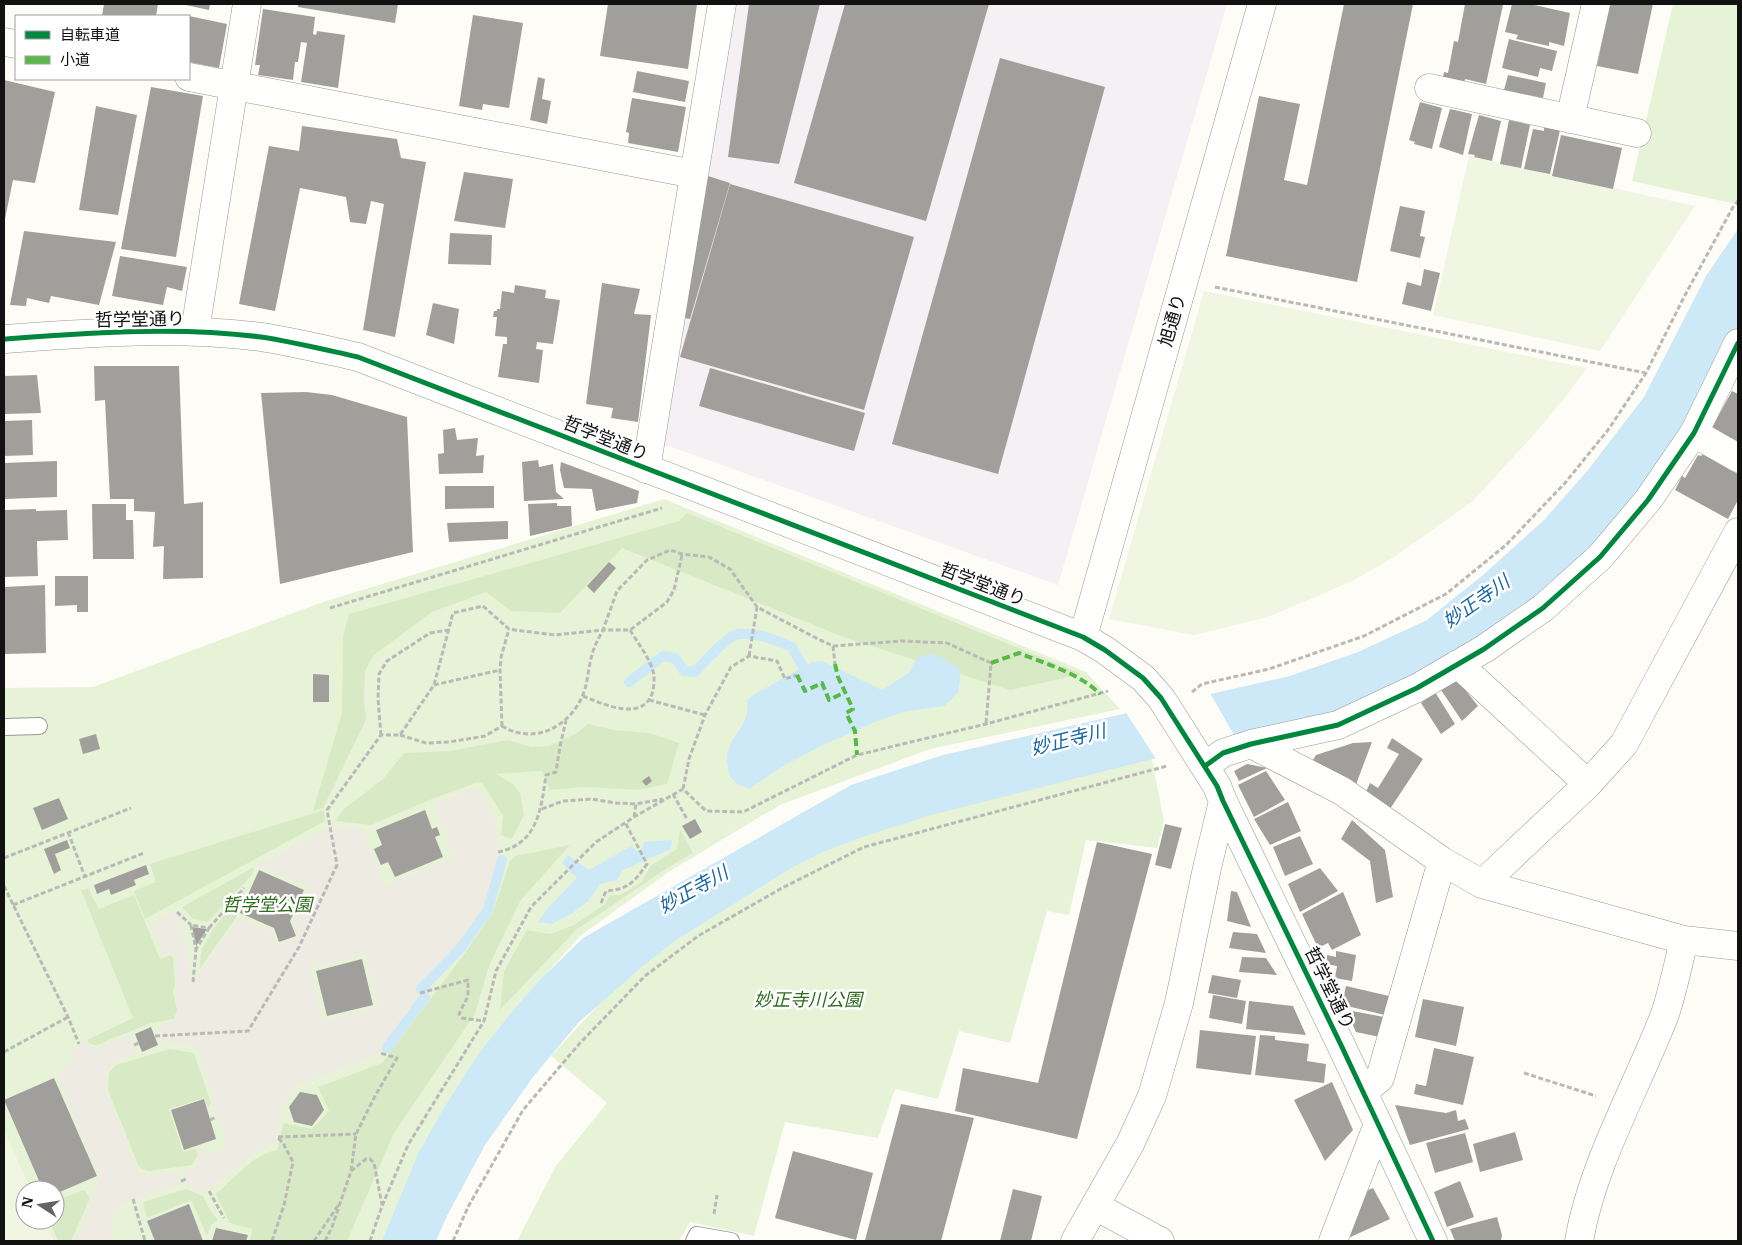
<svg xmlns="http://www.w3.org/2000/svg" width="1742" height="1245" font-family="'IBM Plex Serif','Noto Sans JP',serif">
<style>
.industrial{fill:#f5f0f3}
.green{fill:#e7f3d7;fill-rule:evenodd}
.forest{fill:#d8eac5}
.pitch{fill:#f0f6e1}
.plaza{fill:#edebe2;fill-rule:evenodd}
.water{fill:#cde8f7}
.pier{fill:#fdfcf7}
.lines{fill:none;stroke-linecap:round;stroke-linejoin:round}
.stream{stroke:#cde8f7;stroke-width:10}
.building{fill:#a19f9c}
.service-casing{stroke:#979795;stroke-width:18}
.minor-casing{stroke:#979795;stroke-width:29}
.tertiary-casing{stroke:#979795;stroke-width:29}
.path{stroke:#b9b9b8;stroke-width:3;stroke-dasharray:5 2.5;stroke-linecap:butt}
.service{stroke:#fffffe;stroke-width:16}
.minor{stroke:#fffffe;stroke-width:28}
.tertiary{stroke:#fffffe;stroke-width:28}
.quiet{stroke:#58b947;stroke-width:4;stroke-dasharray:8 4;stroke-linecap:butt}
.cycleway-casing{stroke:#fff;stroke-width:8}
.cycleway{stroke:#00873e;stroke-width:5}
.labels{text-anchor:middle;dominant-baseline:central;stroke-width:5;stroke-linejoin:round;paint-order:stroke}
.street-label{font-size:18px;fill:#111;stroke:#fff}
.park-label{font-size:18px;font-style:italic;fill:#2f6b1f;stroke:#fff}
.water-label{font-size:19px;font-style:italic;fill:#1768a6;stroke:#fff}
</style>
<rect width="100%" height="100%" fill="#fdfcf7"/>
<path class="industrial" d="M737,4H1227L1058,585L663,444Z"/>
<path class="green" d="M1673,4H1738V201L1735,204L1632,181Z
M664,499L1086,672L1120,709L930,749L780,805L670,871L580,936L497,1030L398,1241H4V688L93,687L326,601ZM25,1190H55V1220H25Z
M1151,755L1164,821L1157,848L1086,840L1069,915L1047,911L1010,1043L959,1031L938,1099L895,1089L878,1138L785,1122L754,1236L690,1222L679,1241H517L556,1166L607,1103L551,1056L614,988L654,950L790,864L859,835L933,810Z"/>
<path class="forest" d="M687,513L1082,674L1010,690L846,638L622,548L560,613L511,611L486,592L432,612L374,655L365,671L364,698L366,720L323,808L313,811L342,713L343,637L349,614L679,521Z
M588,724L614,730L650,733L679,743L667,784L638,790L585,787L550,790L542,771L496,774L513,784L520,793L524,815L512,839L501,835L503,816L483,784L478,782L432,799L371,825L335,821L344,809L383,779L404,753L450,751L508,740L531,747L549,746L577,733Z
M324,810L325,821L145,919L134,891L156,882L150,864Z
M680,829L693,853L667,868L576,930L500,1010L504,971L527,930L550,934L574,925L604,905L610,895H620L642,882L650,866L677,849Z
M570,845L520,901L489,966L475,1014L394,1133L347,1241H250L252,1229L230,1223L216,1194C234,1179 253,1154 277,1150L283,1123L312,1129L329,1111L318,1087L382,1063L465,953L493,912L510,861L515,856Z
M254,867L252,875L208,922L193,919L182,907Z
M88,889L99,909L134,895L160,959L170,955L173,958L175,983L173,992L177,1010L174,1019L151,1023L96,1045L90,1044L87,1040L133,1018L81,890Z
M246,889L238,909L237,916L199,970L202,949L213,929Z
M170,1049L194,1053L211,1103L208,1108L204,1098L169,1109L183,1152L196,1149L198,1155L192,1165L148,1171L139,1167L108,1090L109,1073L116,1065Z
M186,1189L203,1196L210,1210L218,1220L211,1225L207,1236L191,1200L147,1218L143,1202Z
M84,1190L90,1198L71,1241H58L49,1220H55V1201Z"/>
<path class="pitch" d="M1469,156L1695,206L1600,351L1433,315Z
M1204,291L1587,368L1567,395L1536,432L1473,501L1394,557L1352,581L1268,617L1194,635L1109,619Z
M4,1130L31,1190H25V1220H44L54,1241H4Z"/>
<path class="plaza" d="M477,787L488,804L495,823L500,865L485,910L458,947L419,989L422,998L380,1053L298,1085L283,1103L274,1145L264,1148L253,1154L205,1193L188,1189L183,1169L194,1168L198,1162L200,1149L206,1148L211,1152L217,1153L224,1147L226,1139L223,1127L218,1124L214,1110L216,1104L198,1049L182,1044L164,1043L157,1027L175,1020L179,1010L176,992L177,984L175,957L170,952L163,956L149,923L177,909L193,982L239,918L273,932L278,944L298,937L293,923L309,887L257,865L330,826L362,828L385,886L454,857L433,804ZM365,954L379,1007L323,1021L310,968Z
M131,1035L138,1053L113,1063L105,1073L106,1090L138,1171L149,1176L178,1171L181,1185L122,1203L110,1230L114,1241H75L100,1178L57,1074L70,1063L72,1055L70,1049L79,1044L85,1041L88,1046L97,1048Z"/>
<path class="water" d="M1738,229V328L1706,390L1633,507L1518,618L1338,719L1224,741L931,815L862,837L823,852L791,868L673,942L636,972L579,1022L533,1077L485,1145L447,1216L436,1241H382L418,1154L442,1111L480,1052L510,1014L540,980L583,938L851,785L943,755L1290,676L1358,652L1427,620L1483,575L1544,520L1588,470L1644,397L1706,276Z
M927,654L937,655L959,668L960,679L958,693L944,706L903,712L872,723L817,748L783,766L749,789L736,783L729,775C728,767 726,758 728,751C733,732 751,724 747,700L755,694L812,662L822,661L882,690L909,673L916,659Z
M672,840L671,849L623,870L617,880L600,884L588,901L571,914L552,924L538,922L547,909L577,878L562,863L568,855L589,870L631,846L637,851L642,849L644,842Z"/>
<path class="pier" d="M1210,693L1237,740L1156,759L1125,711Z"/>
<g class="lines">
<path class="stream" d="M629,682L663,656L675,658L684,671L695,672C705,662 726,636 739,634C757,632 776,640 792,647L803,667
M421,989L460,949L488,910L502,860
M387,1048L425,997"/>
</g>
<path class="building" d="M104,4H158L156,16H102Z
M181,4H210L209,10Z
M298,4H398L395,23L298,7Z
M608,4H697L688,69L600,56Z
M749,4H820L779,164L728,157Z
M845,4H989L926,221L794,183Z
M1344,4H1413L1357,282L1226,256L1259,96L1300,104L1284,180L1307,185Z
M1465,4L1503,5L1486,84L1465,79L1463,89L1443,77L1444,72L1448,73L1454,41L1458,42Z
M1512,4H1530L1570,13L1564,46L1549,42V46L1516,39L1518,35L1505,32Z
M1610,4H1653L1638,74L1597,66Z
M263,9L315,17L313,34L316,35L317,31L345,35L338,88L301,82L307,43L301,42L298,62H295L293,80L258,75L260,65H255Z
M473,15L523,23L509,108L483,104L482,110L459,106Z
M189,16L227,24L219,68L189,62Z
M1509,39L1557,51L1552,71L1540,68L1538,77L1502,68Z
M1000,58L1105,87L998,474L892,444Z
M637,71L689,81L685,102L633,92Z
M1508,75L1546,83L1543,98L1504,90Z
M538,77L545,79L542,99L551,101L547,124L530,120Z
M4,80L55,92L35,183L13,180L5,219Z
M151,87L203,96L176,257L121,249Z
M632,98L686,107L678,152L628,143L629,133L626,132Z
M1420,102L1442,108L1432,149L1414,144L1415,142L1409,140Z
M96,106L137,115L118,215L79,210Z
M1450,109L1472,114L1463,155L1439,147Z
M1479,115L1501,121L1492,161L1474,157L1475,155L1468,154Z
M1509,120L1530,125L1521,168L1500,164Z
M302,126L397,139L401,158L426,162L395,337L363,330L384,204L371,201L366,224L350,222L346,197L300,188L275,311L239,304L269,146L299,151Z
M1544,127L1560,130L1550,174L1524,169L1533,129L1544,131Z
M1561,135L1622,148L1613,189L1552,176Z
M464,172L513,179L505,228L454,221Z
M708,176L730,183L690,319L684,318Z
M730,184L914,237L864,410L680,357Z
M1400,206L1425,211L1420,236L1425,237L1420,258L1390,251Z
M24,231L116,242L99,305L51,296L49,303L27,298L26,306L10,305Z
M450,233L492,235L491,265L448,264Z
M120,256L187,267L182,291L167,287L163,305L112,296Z
M1424,269L1440,273L1431,311L1402,304L1407,282L1421,286Z
M602,283L640,289L634,314L651,315L638,422L611,418L613,408L586,404Z
M515,285L546,290L545,298L560,300L553,344L537,342L536,349L543,350L539,383L498,377L503,344H507V337L495,336L497,317H493L494,311H497V309H500L502,291L514,293Z
M433,303L459,309L454,344L426,335Z
M94,366H179L184,504L203,502V578L163,579L164,546L153,547L155,512L134,511V499H110L105,400L95,401Z
M710,368L865,413L854,451L699,406Z
M37,375L41,413L5,414L4,376Z
M1732,391L1738,394V444L1711,429Z
M306,392L332,395L407,417L413,552L280,584L261,393Z
M32,420L33,455L4,456V421Z
M455,428L457,440L478,438L476,456L484,455L483,473L439,474L438,454L444,453L443,430Z
M1703,454L1738,474V500L1728,519L1675,490L1682,476L1685,478L1698,455L1701,456Z
M538,460L539,467L553,464L556,492L564,499L524,501L522,462Z
M57,461V497L4,499V463Z
M561,462L639,491L637,503L596,511L592,489L564,488L560,470Z
M445,486H494V508L445,509Z
M557,503V506H571L572,526L530,536L528,504Z
M92,504H126V520H133L134,559H93Z
M36,509V511L67,510L68,540L37,541L38,576L4,577V510Z
M508,521V539L449,542L447,523Z
M609,562L616,568L594,593L587,586Z
M55,576H88V612H77V605L55,606Z
M45,585L46,653L4,654V587Z
M313,674L329,675V702H313Z
M1455,677L1478,706L1462,721L1441,690Z
M1435,692L1455,724L1441,734L1421,703Z
M96,734L100,749L83,754L79,739Z
M1392,738L1423,759L1390,809L1366,792L1370,783L1378,788L1399,754L1387,748Z
M1372,742L1355,787L1310,765L1316,755L1353,743Z
M1247,764L1267,768L1239,781L1234,771Z
M1266,771L1285,800L1254,817L1238,785Z
M649,776L652,781L646,786L642,781Z
M59,798L68,819L42,830L33,808Z
M1288,802L1301,831L1270,845L1254,819Z
M425,810L432,829L437,827L440,835L435,837L443,857L395,877L388,862L381,865L374,849L382,845L376,830Z
M695,819L702,832L690,839L682,826Z
M1352,820L1385,850L1393,897L1376,903L1370,861L1341,839Z
M1165,824L1182,828L1171,869L1155,865Z
M1300,836L1313,864L1285,876L1273,847Z
M67,840L70,848L55,854L61,870L54,874L44,849Z
M1097,842L1152,854L1077,1139L955,1111L963,1068L1038,1083Z
M146,865L149,874L134,880L136,885L111,895L109,889L97,894L94,885Z
M1320,868L1338,891L1300,912L1288,884Z
M259,870L304,890L290,921L296,936L279,942L274,928L240,913Z
M1231,891L1237,892L1251,927L1227,921Z
M1343,892L1361,935L1332,950L1328,943L1318,948L1302,914Z
M192,927L207,929L196,946Z
M1233,932L1257,934L1266,953L1229,948Z
M1336,951L1356,955L1352,981L1335,978L1337,966L1326,964L1327,955L1336,957Z
M1242,957L1266,958L1277,975L1239,972Z
M362,959L373,1005L327,1016L316,971Z
M1212,975L1241,980L1237,998L1208,993Z
M1346,986L1389,996L1385,1015L1347,1006L1343,999Z
M1213,995L1246,1001L1242,1024L1209,1018Z
M1423,999L1464,1007L1456,1046L1415,1037Z
M1249,1001L1293,1006L1306,1035L1246,1029Z
M1352,1011L1384,1017L1380,1037L1356,1032L1350,1019Z
M151,1027L158,1045L142,1052L135,1034Z
M1200,1030L1256,1036L1251,1075L1196,1068Z
M1260,1035L1275,1036V1040L1309,1044L1307,1061L1326,1064L1324,1083L1255,1075Z
M1434,1048L1474,1057L1463,1105L1414,1094L1416,1084L1426,1086Z
M54,1078L97,1176L55,1194V1190H43L4,1100Z
M1332,1082L1353,1130L1325,1161L1294,1100Z
M300,1092L317,1095L324,1110L312,1126L294,1122L289,1107Z
M204,1099L216,1139L184,1150L171,1110Z
M901,1104L974,1118L941,1241H871L865,1240Z
M1395,1105L1446,1113L1456,1110L1458,1121L1465,1119L1469,1129L1410,1145Z
M1515,1132L1523,1160L1480,1172L1473,1144Z
M1465,1133L1473,1162L1435,1173L1426,1143Z
M793,1151L873,1173L856,1240L775,1218Z
M1460,1181L1474,1217L1447,1227L1434,1192Z
M1373,1188L1390,1219L1344,1240L1355,1196Z
M1013,1189L1042,1196L1031,1241H1000Z
M189,1204L203,1241H155L147,1221Z
M1497,1217L1502,1235L1501,1241H1455L1450,1229Z
M216,1228L248,1235L246,1241H212Z"/>
<g class="lines">
<defs>
<path id="service" d="M4,727L39,726
M694,1241L697,1235L731,1241"/>
<path id="minor" d="M4,42L16,44
M189,77L694,174
M1429,88L1637,133
M1570,119L1596,4
M195,331L247,4
M1694,433L1738,458
M646,469L722,4
M1458,664L1588,784
M1251,744L1342,791L1442,861L1482,884L1684,940L1738,946
M1205,766L1223,753L1251,744L1338,725L1417,688L1484,649L1543,608L1600,557L1648,500L1694,433L1738,343
M1482,884L1588,784L1624,744L1738,532
M1363,1092L1380,1078L1442,861
M1095,1206L1160,1241
M1333,1241L1378,1124
M1579,1241C1592,1164 1637,1087 1665,1014C1673,990 1678,965 1684,940"/>
<path id="tertiary" d="M4,339C89,333 176,326 261,337C294,342 326,350 358,357L1083,637L1105,650L1143,678L1161,698L1217,786L1223,801L1341,1045L1433,1241
M1083,637L1262,4
M1075,1241L1130,1144L1152,1096L1179,1003L1207,868L1223,801"/>
</defs>
<use href="#service" class="service-casing"/>
<use href="#minor" class="minor-casing"/>
<use href="#tertiary" class="tertiary-casing"/>
<path class="path" d="M1215,287L1646,373
M330,608L662,508
M833,646L835,664
M749,656L757,607
M434,685L500,670
M1192,692L1202,684L1269,669L1364,636L1446,594L1506,545L1565,483L1608,430L1646,373L1684,297L1733,207L1738,201
M583,696C603,704 641,722 652,694C654,687 655,678 653,671C649,657 637,642 630,630
M649,700L705,715
M502,726C533,745 568,728 582,697C588,684 588,668 592,655C594,646 599,638 603,630H630L667,602L674,590L682,555
M502,726L500,670L501,657L509,629
M381,735L378,699L379,674L387,661L430,633L449,630
M400,735L426,743L449,742L485,736L502,726
M683,789L689,759L705,715L731,667L749,656L777,661L785,679L797,675
M673,794L687,819
M542,809L563,801L592,799L615,803L636,804L663,799
M634,817L636,804
M68,832L85,877
M498,852C538,844 541,809 546,775L556,772L560,746L566,721
M4,858L131,808
M4,886L68,1017L79,1044
M601,903L606,891C629,889 634,882 647,864L626,824
M13,905L144,853
M177,912L191,925
M209,928L244,888
M193,982L196,949L191,925L209,928L196,949
M420,993L468,980V996L459,1014L462,1018L484,1021
M155,1036L248,1031L299,947L337,865L327,810L381,735H400L434,685L453,613L483,606L509,629L515,630L555,635L603,630L617,591L647,560L670,550L682,554L709,557L730,569L757,607L818,639L833,646L902,641L947,643L991,663L986,724
M134,1045L139,1043
M4,1052L68,1017
M1524,1073L1596,1096
M210,1120L216,1117
M278,1137L356,1134
M351,1171L366,1159H370L374,1163L382,1205
M181,1181L187,1179
M209,1191L224,1218
M133,1199L145,1241
M714,1214L717,1195
M272,1241L284,1205L293,1162L283,1143L277,1137
M314,1241L339,1204
M325,1241L332,1227L351,1171L356,1134L374,1098L397,1058L380,1053
M370,1241L382,1206L408,1145L484,1021L496,971L531,907L596,842L634,817L683,789L706,811L743,812L857,755L986,724L1108,691
M453,1241L468,1207L523,1110L580,1043L645,976L698,936L782,888L864,847L1167,766"/>
<use href="#service" class="service"/>
<use href="#minor" class="minor"/>
<use href="#tertiary" class="tertiary"/>
<path class="quiet" d="M991,663L1019,653C1046,664 1079,673 1100,694
M835,664L838,677L853,709L846,713L855,731L857,755
M797,675L805,691L822,683L829,700L845,692"/>
<defs>
<path id="cycleway" d="M4,339C89,333 176,326 261,337C294,342 326,350 358,357L1083,637L1105,650L1143,678L1161,698L1217,786L1223,801L1341,1045L1433,1241
M1205,766L1223,753L1251,744L1338,725L1417,688L1484,649L1543,608L1600,557L1648,500L1694,433L1738,343"/>
</defs>
<use href="#cycleway" class="cycleway-casing"/>
<use href="#cycleway" class="cycleway"/>
</g>
<g class="labels">
<g class="street-label">
<text transform="translate(140 319) rotate(-1)">哲学堂通り</text>
<text transform="translate(1172 320) rotate(-74)">旭通り</text>
<text transform="translate(606 438) rotate(22)">哲学堂通り</text>
<text transform="translate(983 584) rotate(21)">哲学堂通り</text>
<text transform="translate(1330 988) rotate(64)">哲学堂通り</text>
</g>
<g class="park-label">
<text x="267" y="904">哲学堂公園</text>
<text x="808" y="999">妙正寺川公園</text>
</g>
<g class="water-label">
<text transform="translate(1476 601) rotate(-35)">妙正寺川</text>
<text transform="translate(1068 739) rotate(-14)">妙正寺川</text>
<text transform="translate(693 889) rotate(-29)">妙正寺川</text>
</g>
</g>
<rect width="1742" height="1245" fill="none" stroke="#111111" stroke-width="10"/>
<rect x="15" y="15" width="175" height="65" fill="#ffffff" stroke="#a0a0a0"/>
<rect x="25" y="31" width="25" height="8" fill="#00873e" stroke="#a0a0a0"/>
<text x="60" y="40" font-size="15" fill="#111111">自転車道</text>
<rect x="25" y="56" width="25" height="8" fill="#58b947" stroke="#a0a0a0"/>
<text x="60" y="65" font-size="15" fill="#111111">小道</text>
<g transform="translate(40 1205) rotate(282)"><circle r="24" fill="#ffffff" stroke="#a0a0a0"/>
<path d="M0-4L9 19L0 12L-9 19Z" fill="#646362"/>
<text y="-8" font-size="14" font-weight="bold" text-anchor="middle" fill="#111111">N</text>
</g>
</svg>
